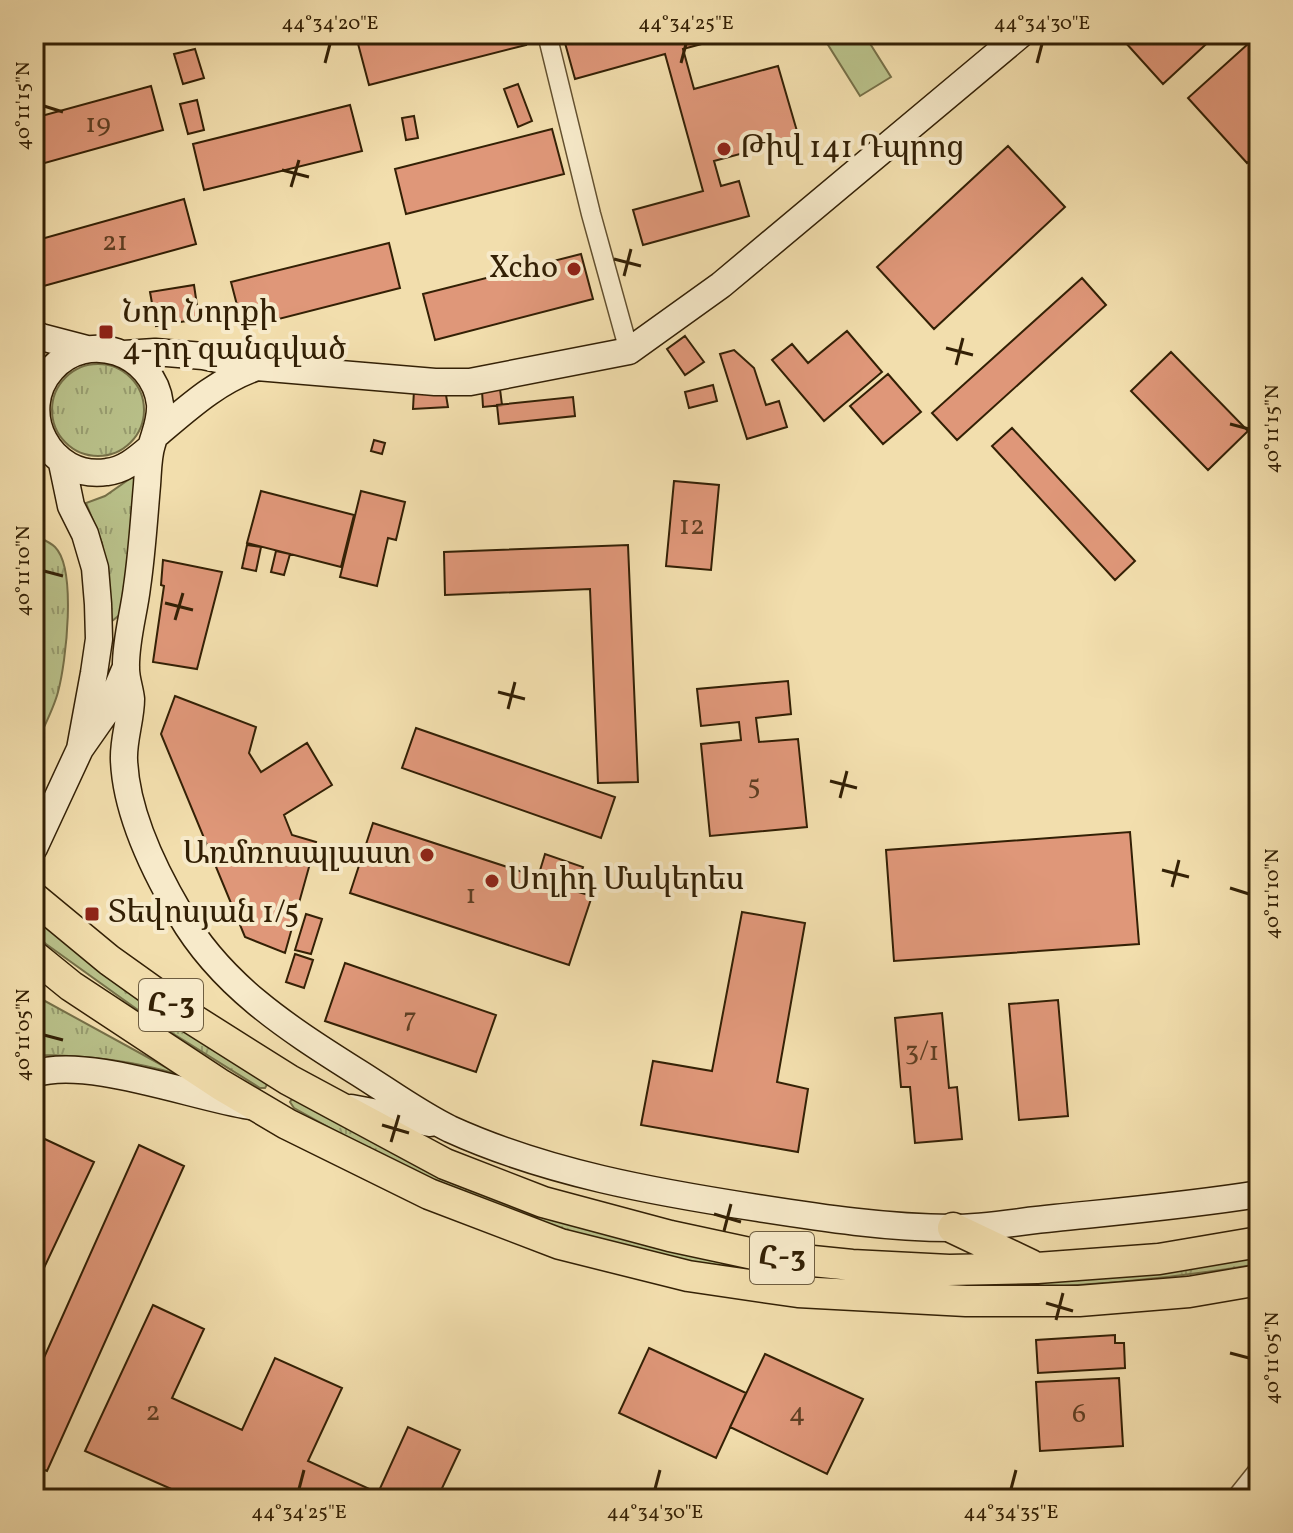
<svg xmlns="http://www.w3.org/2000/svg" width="1293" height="1533" font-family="Vollkorn,'Noto Serif Armenian',serif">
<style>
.grass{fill:url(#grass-tufts);stroke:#767048;stroke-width:2}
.pitch{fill:#b9c18a;stroke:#767048;stroke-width:2}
.building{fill:#df9779;stroke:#332005;stroke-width:2}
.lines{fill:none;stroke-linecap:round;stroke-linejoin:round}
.street-casing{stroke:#63502f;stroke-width:21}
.secondary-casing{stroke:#332005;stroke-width:29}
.primary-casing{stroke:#332005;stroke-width:33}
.street{stroke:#f7eaca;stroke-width:18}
.secondary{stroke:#f7eaca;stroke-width:26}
.primary{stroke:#f2dead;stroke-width:30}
.ticks{fill:none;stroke:#332005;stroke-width:3}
.poi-dot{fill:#8f2418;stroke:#f7eaca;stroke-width:3}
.labels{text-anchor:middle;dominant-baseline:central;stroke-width:8;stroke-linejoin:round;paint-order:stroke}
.number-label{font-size:28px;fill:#5e3e22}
.shield{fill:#f7eaca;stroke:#6e5d40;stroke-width:2}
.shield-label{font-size:30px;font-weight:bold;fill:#332005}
.poi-label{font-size:32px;fill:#332005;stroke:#f7eaca;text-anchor:start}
.neatline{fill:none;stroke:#332005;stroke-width:3}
.ticks-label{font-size:20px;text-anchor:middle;fill:#332005}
</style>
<defs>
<pattern id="grass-tufts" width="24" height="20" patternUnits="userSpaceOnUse" patternTransform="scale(2)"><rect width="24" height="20" fill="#b9c18a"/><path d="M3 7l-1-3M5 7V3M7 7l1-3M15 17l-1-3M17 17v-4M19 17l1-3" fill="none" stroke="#979c6f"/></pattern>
</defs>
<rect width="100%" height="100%" fill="#f2dead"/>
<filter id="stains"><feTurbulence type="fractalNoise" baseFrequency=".0025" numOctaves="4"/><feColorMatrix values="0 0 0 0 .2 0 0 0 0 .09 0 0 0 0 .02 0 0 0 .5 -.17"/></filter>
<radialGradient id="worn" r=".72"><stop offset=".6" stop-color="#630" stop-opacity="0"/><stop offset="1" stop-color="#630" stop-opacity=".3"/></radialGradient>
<path class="grass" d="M52 410a46 46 0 1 1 92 0a46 46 0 1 1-92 0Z
M138,473L122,613L112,621L102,543L86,503L105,496Z
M34,535C40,538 50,542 55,547C77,569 66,663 58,692C53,711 42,730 34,749Z
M34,918L103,972L268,1083L265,1088H260L156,1023L46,944L34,934Z
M34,995L180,1075C132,1060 85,1055 34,1055Z
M292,1099L761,1264L1259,1252V1264C1002,1307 729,1298 484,1202C418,1177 355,1142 294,1108L290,1102Z"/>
<path class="pitch" d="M836,34H864L891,77L860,96L825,40Z"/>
<path class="building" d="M379,34H523L526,45L369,85L357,40Z
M597,34H739L683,49L694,89L778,66L799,138L714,161L721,186L739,181L749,216L643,245L633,210L703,191L665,54L575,79L565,43Z
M1134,34H1217L1163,84L1125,42Z
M1259,34V153L1247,163L1188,98Z
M195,49L204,78L183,84L174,54Z
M518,84L532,121L518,127L504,89Z
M151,86L163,130L34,166V118Z
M197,100L204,130L188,134L180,104Z
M350,105L362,151L204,190L193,144Z
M414,116L418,138L406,140L402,118Z
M552,129L564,174L406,214L395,169Z
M1008,146L1065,207L934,329L877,267Z
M184,199L196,244L40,287L34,266V241Z
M389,243L400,288L243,328L231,282Z
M581,254L593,299L435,340L423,294Z
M1082,278L1106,305L957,440L932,413Z
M194,285L199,319L156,326L150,292Z
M847,331L882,372L824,421L772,360L792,344L808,363Z
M685,336L704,362L685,375L667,349Z
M734,350L754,368L766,405L779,401L787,427L747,439L720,354Z
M1171,352L1248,431L1208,470L1131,391Z
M888,374L921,412L883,444L850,406Z
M713,385L717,401L689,408L685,392Z
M445,389L448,407L413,409L414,390Z
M500,389L502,405L483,407L482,391Z
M573,397L575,416L499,424L497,405Z
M1012,428L1135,561L1115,580L992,446Z
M374,440L385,443L382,454L371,451Z
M674,481L719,485L711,570L666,566Z
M261,491L354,515L341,567L247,543Z
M361,491L405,502L396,540L388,538L377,586L340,577Z
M247,545L261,547L256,571L242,568Z
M628,545L638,782L598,783L590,589L445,595L444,552Z
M276,551L290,554L284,575L271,572Z
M163,560L222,572L197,669L153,662L164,586L161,585Z
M788,681L791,714L756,718L759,742L798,739L807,827L710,836L701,744L741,740L739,722L701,726L697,689Z
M175,696L256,727L249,753L261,772L307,743L332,785L284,815L292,835L316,842L285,953L245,937L161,734Z
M416,728L615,797L601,838L402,768Z
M373,823L538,877L545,854L583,867L575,891L592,896L569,965L350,893Z
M1130,832L1139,944L894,961L886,850Z
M742,912L805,923L777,1082L808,1089L798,1152L641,1125L653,1061L712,1071Z
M306,914L322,919L311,954L295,950Z
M295,954L313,960L304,988L286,982Z
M345,963L496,1015L476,1072L325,1021Z
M1058,1000L1068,1116L1019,1120L1009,1004Z
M942,1013L949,1088L957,1087L962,1139L915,1143L910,1087H901L895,1018Z
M34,1134L94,1162L34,1289Z
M139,1145L184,1166L47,1471L34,1466V1380Z
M153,1305L204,1329L172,1398L242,1430L275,1358L342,1388L308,1461L378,1493L408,1427L460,1450L437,1499H194L85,1451Z
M1115,1335V1343H1124L1125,1368L1038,1373L1036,1340Z
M649,1348L746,1393L716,1458L619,1413Z
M765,1354L863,1399L827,1474L730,1427Z
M1119,1378L1123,1446L1040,1451L1036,1382Z"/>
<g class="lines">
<defs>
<path id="street" d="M547,34L591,214L629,351
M1235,1499L1259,1469"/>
<path id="secondary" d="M34,333L41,337L87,349
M124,354L155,352L203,356L257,367L435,382H470L629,351L721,285L1021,34
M157,434C189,407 217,381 257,367
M151,447C138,458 125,470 107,472C50,481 14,411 52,369C87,329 154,352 160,404C161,419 156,430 152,444C148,456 148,472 147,485C144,519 142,553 137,587C134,613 125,642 126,669C126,679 130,689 131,699C131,719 123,740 124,760C126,813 154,870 180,914C221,985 286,1027 354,1070C385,1089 417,1113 450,1129C547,1173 654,1192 758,1208C822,1218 888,1228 952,1228C986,1228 1021,1221 1055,1218C1123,1211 1191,1205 1259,1194
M62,463L71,506L85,534L95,568L98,604L99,639L94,673L80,749
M34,848L80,749L108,709L126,667
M34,1074C85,1056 193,1097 250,1106
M351,1108L430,1123"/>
<path id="primary" d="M34,898L109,960L186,1015L289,1080L445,1164L543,1202L670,1236L763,1256L852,1265L949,1270L1037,1268L1159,1259L1259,1242
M34,956L71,986L221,1085L287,1124L429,1194L560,1244L688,1276L798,1292L966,1301H1079L1189,1292L1259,1280
M953,1228L1031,1265"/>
</defs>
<use href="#street" class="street-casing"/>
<use href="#secondary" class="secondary-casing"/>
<use href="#primary" class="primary-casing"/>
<use href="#street" class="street"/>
<use href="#secondary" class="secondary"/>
<use href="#primary" class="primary"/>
</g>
<path class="ticks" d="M325,63L330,44M681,63L686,44M1037,63L1042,44M44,106L63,112M282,170L309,177M291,187L299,160M614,259L641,266M624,276L631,249M946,348L973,355M956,365L963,338M1230,424L1249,429M44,571L63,576M165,603L193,610M175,620L183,593M498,692L525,699M508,709L515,682M830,781L857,788M840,798L847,771M1162,870L1189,877M1172,887L1179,860M1230,888L1249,894M44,1035L63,1040M382,1125L409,1133M391,1142L399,1115M714,1214L741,1222M724,1231L731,1204M1046,1303L1073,1311M1056,1320L1063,1293M1230,1353L1249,1358M299,1489L304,1470M655,1489L660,1470M1011,1489L1016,1470"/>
<g class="poi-dot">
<circle cx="724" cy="149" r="8"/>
<circle cx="574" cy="269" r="8"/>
<rect x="98" y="324" width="16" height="16" rx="4"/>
<circle cx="427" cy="855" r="8"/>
<circle cx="492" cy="881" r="8"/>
<rect x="84" y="906" width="16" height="16" rx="4"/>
</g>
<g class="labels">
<g class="number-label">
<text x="98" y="124">19</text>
<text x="115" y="242">21</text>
<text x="692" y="526">12</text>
<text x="754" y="786">5</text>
<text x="471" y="895">1</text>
<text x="410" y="1018">7</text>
<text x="922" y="1052">3/1</text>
<text x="153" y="1412">2</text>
<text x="797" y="1413">4</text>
<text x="1079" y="1414">6</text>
</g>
<g class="shield">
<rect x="139" y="979" width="64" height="52" rx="6"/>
<rect x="750" y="1232" width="64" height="52" rx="6"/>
</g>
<g class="shield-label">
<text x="171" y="1005">Հ-3</text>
<text x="782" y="1258">Հ-3</text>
</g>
<g class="poi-label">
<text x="740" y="149">Թիվ 141 Դպրոց</text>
<text x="558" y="269" text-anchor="end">Xcho</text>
<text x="122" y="314">Նոր Նորքի<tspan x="122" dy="37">4-րդ զանգված</tspan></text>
<text x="411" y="855" text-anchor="end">Առմռոսպլաստ</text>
<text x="508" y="881">Սոլիդ Մակերես</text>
<text x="108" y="914">Տեվոսյան 1/5</text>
</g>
</g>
<rect width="1293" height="1533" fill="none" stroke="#f2dead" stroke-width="88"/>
<rect x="44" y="44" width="1205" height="1445" class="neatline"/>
<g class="ticks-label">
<text x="330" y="29">44°34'20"E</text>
<text x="686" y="29">44°34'25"E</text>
<text x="1042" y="29">44°34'30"E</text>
<text transform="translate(22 106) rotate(-90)" y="7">40°11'15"N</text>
<text transform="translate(1271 429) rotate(-90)" y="7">40°11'15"N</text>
<text transform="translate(22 571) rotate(-90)" y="7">40°11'10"N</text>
<text transform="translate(1271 894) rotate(-90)" y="7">40°11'10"N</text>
<text transform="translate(22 1035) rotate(-90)" y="7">40°11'05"N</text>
<text transform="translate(1271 1358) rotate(-90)" y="7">40°11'05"N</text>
<text x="299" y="1518">44°34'25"E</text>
<text x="655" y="1518">44°34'30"E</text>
<text x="1011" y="1518">44°34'35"E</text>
</g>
<rect width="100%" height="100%" filter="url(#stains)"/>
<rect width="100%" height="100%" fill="url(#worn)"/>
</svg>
